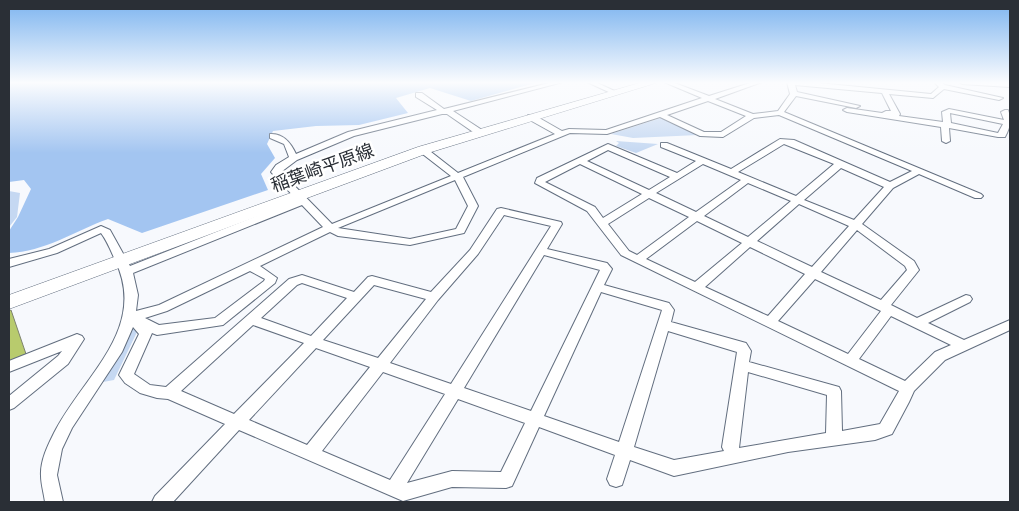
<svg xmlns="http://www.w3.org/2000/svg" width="1019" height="511" font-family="'Noto Sans','Noto Sans JP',sans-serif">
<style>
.green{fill:#c5d8f2}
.forest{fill:#a3c5f1}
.building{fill:#b8cb6d;stroke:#7d826e}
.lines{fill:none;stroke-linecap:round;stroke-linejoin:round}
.minor-casing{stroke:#626e7f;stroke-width:2}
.primary-casing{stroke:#626e7f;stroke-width:1}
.minor{fill:#fff;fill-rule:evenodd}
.primary{fill:#fff;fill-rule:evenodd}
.labels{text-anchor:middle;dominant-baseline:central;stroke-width:5;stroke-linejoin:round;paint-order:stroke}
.street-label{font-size:18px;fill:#2a2f36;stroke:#fff}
</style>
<rect width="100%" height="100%" fill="#f7f9fd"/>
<path class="green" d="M661,118L698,135L633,138L611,134Z
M616,141L658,144L636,153L616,146L619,143Z
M9,191L20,193L17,217L9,227Z
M133,328L137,332L114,380L103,382Z"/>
<path class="forest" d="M9,82H534L535,83L471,101L430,88L396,98L408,113L359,125L316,126L273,131L267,144L275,158L261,174L268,190L142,233L108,219C75,231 44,252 9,253V231L18,217L31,189L24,180L9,182Z"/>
<path class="building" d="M11,310L26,354L9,361V311Z"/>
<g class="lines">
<defs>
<path id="minor" d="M553,82H563L453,111L482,130V134H476L447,114H442L354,136L297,160L281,172L332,224L451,176L420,152V148H426L458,173L555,134L528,119V115H534L562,131L569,129L606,130L702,98L664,82H672L709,96L753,82H762L715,99L753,114L778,111L790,94L787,82H808L931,94L939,87L934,82H941L945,85L1003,98L999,100L944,89L933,98L889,94L900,114L899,116L943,122L942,112L949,109L1004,120L1001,112L1005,110H1008C1012,120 1010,128 1005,137H998L949,128L950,141L946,143L942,141L941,127L847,112L843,110L847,108L882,113L886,111H891L882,93L795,85L797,92L860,106L856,108L796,96L784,112L981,194L983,196L981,198H975L919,174L893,188L862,224L914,261L919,270L891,305L917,318L966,295L970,296L972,299L970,302L928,323L964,340L1010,320V330L945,360L914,391L909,402L892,434L875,440L788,452L674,476L630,460L622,485L616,487L610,485L607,479L615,455L539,427L512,486L506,488L452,487L403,501L239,430L173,502H152L155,496L225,424L168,399L157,398L140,393L125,383L119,375L139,334L133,327L122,352L72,428L62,449L57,475L63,502H45C44,494 41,484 41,476C40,461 48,445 54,433C83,376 149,329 115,260C111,251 107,241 101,233L57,253L9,267V259L49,249L101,226L110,230L130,266L297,200L271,172L276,165L289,157L284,144L270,138V134C283,133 291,143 296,154L348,132L437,110L416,97V93H422L444,109ZM708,101L746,116L721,132H704L667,115ZM950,113L1003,124L998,133L951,123ZM779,115L912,171L890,182L794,140L780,139L731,169L667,143H661V147L696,161L677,173L608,144L537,178L535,183L587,211L621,255L899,391L880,424L842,431L841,391L839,387L749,362L751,351L746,343L671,322L674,310L669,303L604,285L612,269L607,263L547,249L562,224L561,222L501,208L497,209L470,250L431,292L372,276L368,277L354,292L302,275L289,279L166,387L150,385L134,374L152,333L157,335L223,325L275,283L277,278L260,266L330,232L338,236L410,245L464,233L478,206L463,177L570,133L607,134L660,117L700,136L723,137L754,118ZM784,144L834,164L796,196L738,172ZM608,150L670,177L649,190L587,161ZM580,164L642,194L603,218L595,207L545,182ZM703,164L741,180L696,212L656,193ZM841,168L884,187L854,220L804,200ZM455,180L468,206L456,229L410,239L338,228ZM748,183L791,201L748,237L704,216ZM649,198L689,217L637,255L629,251L608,224ZM799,204L849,226L812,267L757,241ZM302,205L323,227L159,305L136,311L138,295L133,273ZM504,215L551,226L451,384L390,363L438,300L478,254ZM697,221L742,243L695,282L646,259ZM857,230L905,266L907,270L881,300L821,272ZM750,247L805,274L768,316L705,287ZM544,255L600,270L531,411L464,388ZM250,271L265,279L264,281L215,318L159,325L145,318L167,311ZM815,279L881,311L848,354L778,321ZM302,283L347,298L311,336L261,318L297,285ZM374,285L426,299L378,358L323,340ZM601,292L662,310L619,442L544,416ZM891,316L951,345L935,352L905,381L859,359ZM253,325L304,343L234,414L181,391ZM668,331L737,352L722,447L724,451L674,460L634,447ZM316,348L370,367L307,445L249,420ZM383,372L445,394L390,480L322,451ZM748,372L827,395L826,433L739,448ZM458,399L525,423L501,472L452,471L407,483Z
M587,82H595L619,93L613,94Z
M959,82L1010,83V87L962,84Z
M77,334L82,336L84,339L68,364L14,408L9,410V396L58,356L62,351L9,372V361Z"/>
<path id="primary" d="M643,82H659L428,153L9,309V295L418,147Z"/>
</defs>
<use href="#minor" class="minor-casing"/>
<use href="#primary" class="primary-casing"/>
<use href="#minor" class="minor"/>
<use href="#primary" class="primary"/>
</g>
<linearGradient id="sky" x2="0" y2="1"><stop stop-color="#7bb3ef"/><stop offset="0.54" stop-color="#fbfcfe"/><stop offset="1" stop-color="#fbfcfe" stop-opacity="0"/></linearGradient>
<rect width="1019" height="153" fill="url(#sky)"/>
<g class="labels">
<g class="street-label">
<text transform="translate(322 167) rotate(-20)">稲葉崎平原線</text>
</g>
</g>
<rect width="1019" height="511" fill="none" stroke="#2a2f36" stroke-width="20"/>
</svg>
